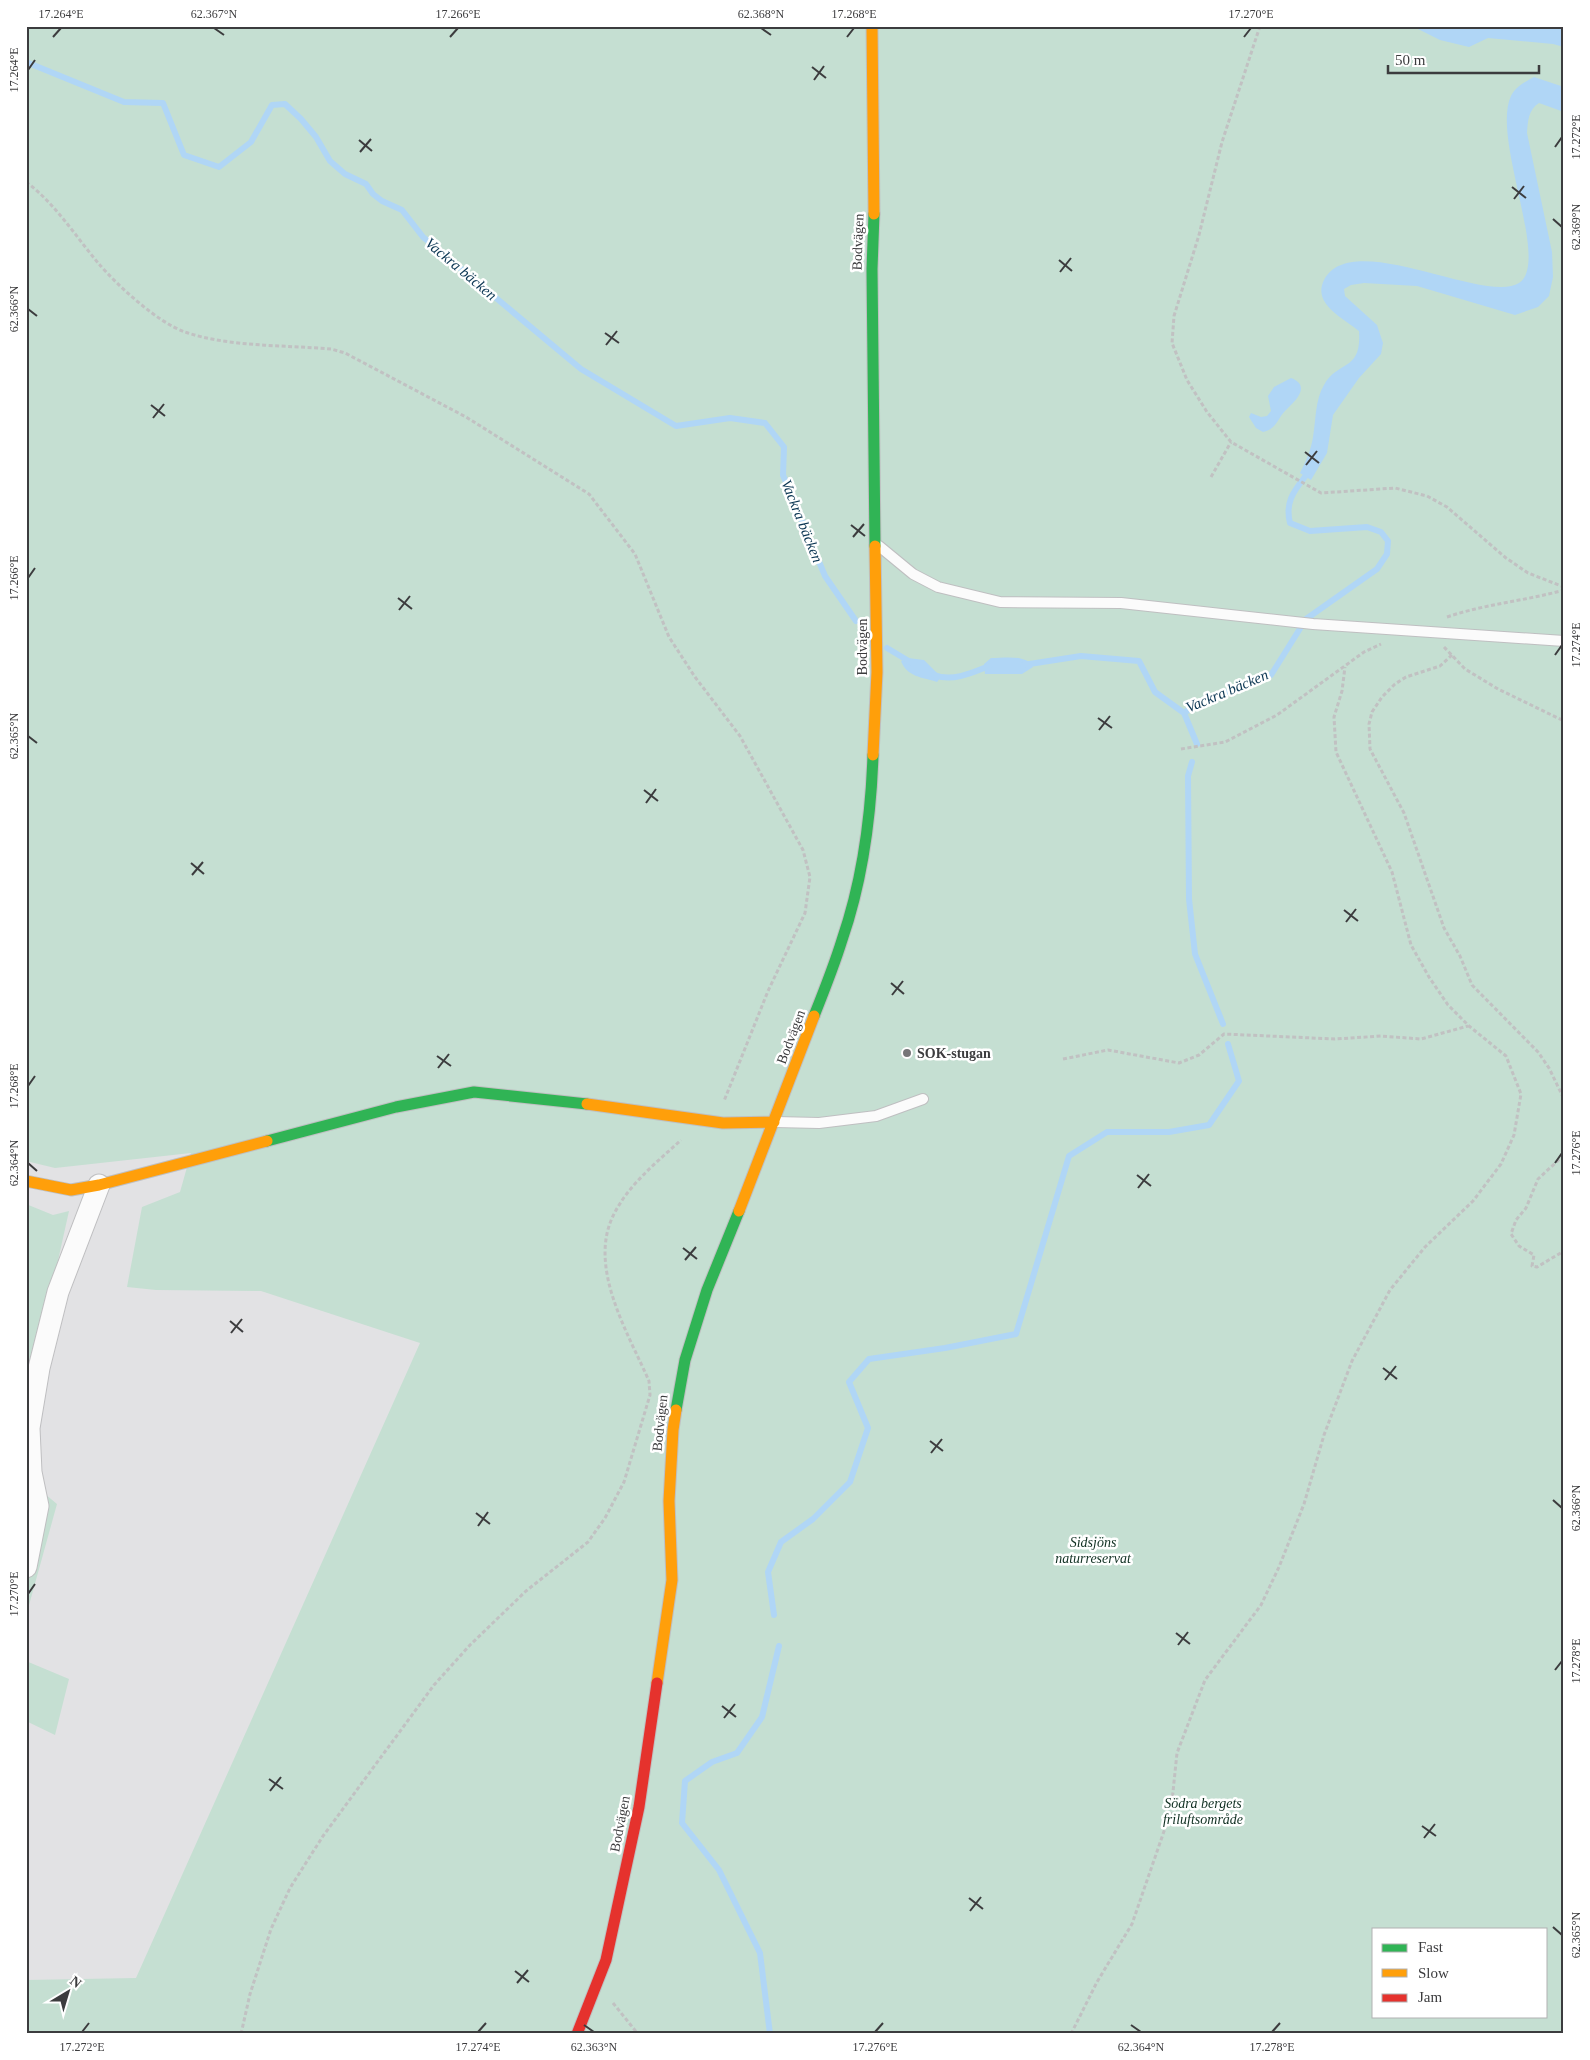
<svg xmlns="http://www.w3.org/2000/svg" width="1590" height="2060" font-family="Georgia,serif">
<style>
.green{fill:#c5dfd2;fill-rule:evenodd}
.water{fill:#b0d6f6}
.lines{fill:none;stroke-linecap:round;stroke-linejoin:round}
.stream{stroke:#b0d6f6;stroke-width:6}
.lane-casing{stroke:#bfbfc1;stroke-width:12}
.street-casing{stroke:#bfbfc1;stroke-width:23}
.fast-casing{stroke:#bfbfc1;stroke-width:13}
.slow-casing{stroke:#bfbfc1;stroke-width:13}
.jam-casing{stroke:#bfbfc1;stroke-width:13}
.path{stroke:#c1c1c2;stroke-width:3;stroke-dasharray:4 2.5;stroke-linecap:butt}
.lane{stroke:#fbfbfb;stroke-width:10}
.street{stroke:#fbfbfb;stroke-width:21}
.fast{stroke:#30b455;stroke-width:11}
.slow{stroke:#ff9f0a;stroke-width:11}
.jam{stroke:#e5322d;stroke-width:11}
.ticks{fill:none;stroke:#3c3c3e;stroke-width:2}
.poi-dot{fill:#767678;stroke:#fff;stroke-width:2}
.labels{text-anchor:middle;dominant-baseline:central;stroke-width:5;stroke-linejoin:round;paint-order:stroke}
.street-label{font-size:14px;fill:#3c3c3e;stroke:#fff}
.poi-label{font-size:14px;font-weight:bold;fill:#3c3c3e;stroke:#fff;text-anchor:start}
.park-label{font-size:14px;font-style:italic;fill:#103022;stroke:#fff}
.water-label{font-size:15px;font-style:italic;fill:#0a3552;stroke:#fff}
.neatline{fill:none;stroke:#3c3c3e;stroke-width:2}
.ticks-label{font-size:12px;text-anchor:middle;fill:#3c3c3e}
</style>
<rect width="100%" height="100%" fill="#e2e2e4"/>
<path class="green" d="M26,26H1564V2034H26V1980L136,1978L420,1343L261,1291L156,1290L127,1287L142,1207L180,1192L191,1153L55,1168L26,1161ZM1374,1929H1546V2016H1374Z
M26,1204L53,1215L69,1211L55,1274L30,1360L26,1379Z
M26,1487L45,1494L57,1504L26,1616Z
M26,1661L69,1679L55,1735L26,1721Z"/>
<path class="water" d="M1412,26H1564V47L1553,44L1488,38L1469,47L1440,40Z
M1534,77L1564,87V112L1539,103C1528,110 1528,121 1527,133L1552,252L1553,277L1549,296L1538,307L1515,315L1417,286L1364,283L1351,285L1344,289L1345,296L1377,325L1383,343L1381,354L1359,378L1333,415L1327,453L1311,480L1300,473C1306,461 1311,450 1313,437C1316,420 1315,400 1324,385C1338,360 1362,372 1359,331C1343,318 1312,304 1324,280C1351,227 1485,305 1519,283C1551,263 1491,138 1511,96C1516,86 1525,82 1534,77Z
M1291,378C1312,386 1295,401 1285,411C1277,419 1277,429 1263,432L1256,428L1249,417L1251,413L1261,417L1267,416L1271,411L1268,396L1274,387Z
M908,658L924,660L941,677L937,682C922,677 907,677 901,661Z
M991,658C1005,658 1026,654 1033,667L1022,674H985L984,664Z"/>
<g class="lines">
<path class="stream" d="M26,62L124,102L163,103L184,155L219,167L251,142L272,105L285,104L301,119L316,137L330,161L345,174L366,184L373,194L382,201L402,210L423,237L581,369L676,426L730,418L765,423L784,447L783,475L825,576L856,621
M887,648L912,663
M1023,665L1081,656L1139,661L1155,692L1184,713L1206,698L1237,690L1271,675L1306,619L1377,569L1387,554L1388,541L1381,532L1367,527L1310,531L1290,523C1284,499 1297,488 1310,470
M934,675C952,682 972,673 989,666
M1184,713L1197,744
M1192,762L1188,776L1189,899L1195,954L1223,1024
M774,1615L768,1572L781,1542L813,1519L850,1482L868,1428L849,1382L869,1359L945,1348L1016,1334L1069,1156L1107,1132H1169L1209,1125L1239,1081L1228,1044
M770,2034L760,1953L719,1870L682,1823L685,1781L712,1762L737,1753L762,1717L779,1646"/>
<defs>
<path id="lane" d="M879,546L913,574L938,587L1000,602L1121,603L1313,624L1564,641
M775,1122L819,1123L876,1116L923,1099"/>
<path id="street" d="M26,1567L38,1506L31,1472L29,1428L39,1368L58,1292L99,1185"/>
<path id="fast" d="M874,214L872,269L875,546
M814,1016C824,991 834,966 842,940C862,882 871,816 873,755
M267,1141L396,1107L474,1092L587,1104
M676,1410L685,1360L707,1290L739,1211"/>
<path id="slow" d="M872,26L874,214
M873,755L877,672L875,546
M587,1104L723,1123L774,1122
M26,1181L71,1190L99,1185L267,1141
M739,1211L814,1016
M657,1683L672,1580L669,1501L673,1430L676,1410"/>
<path id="jam" d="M577,2034L606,1960L639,1807L657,1683"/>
</defs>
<use href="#lane" class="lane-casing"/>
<use href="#street" class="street-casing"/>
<use href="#fast" class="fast-casing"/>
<use href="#slow" class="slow-casing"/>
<use href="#jam" class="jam-casing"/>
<path class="path" d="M1260,26L1222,142L1199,235L1174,316L1172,343L1187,380L1207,412L1231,442L1321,493L1395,488L1427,496L1447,507L1506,558L1528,573L1564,587
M26,182C55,203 76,237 99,264C118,286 157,322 185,332C228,347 285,345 331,349L345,353L466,417L589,494L635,554L669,637L695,677L740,736L803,850L810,877L805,913L768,991L724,1101
M1211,477L1231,442
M1447,617C1485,604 1525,601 1564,590
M1444,647L1465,669L1498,689L1564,721
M1452,655L1440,666L1406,677L1395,684L1382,697L1372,712L1369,724L1370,749L1404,813L1444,928L1460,956L1472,985L1538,1052L1549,1068L1564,1099
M1181,749L1225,742L1277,715L1364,652L1381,644
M1063,1059L1108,1050L1179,1063L1199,1055L1224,1034L1335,1039L1381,1036L1421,1039L1468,1026
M1564,1155L1538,1179L1526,1208L1516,1220L1511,1234L1519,1246L1534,1255L1532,1266L1537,1267L1564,1251
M613,2003L638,2034
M241,2034L250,1994L271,1929L290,1888L323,1836L434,1685L470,1645L526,1591L588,1542L605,1518L624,1482L650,1395L649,1381C628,1333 588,1268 613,1216C628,1185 656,1163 681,1140
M1071,2034L1097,1982L1132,1924L1171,1811L1177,1753L1205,1680L1261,1605L1279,1567L1304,1504L1324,1435L1352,1361L1390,1290L1425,1247L1473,1201L1501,1164L1514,1135L1521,1094L1506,1056L1469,1026L1448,1005L1429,977L1411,945L1392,872L1336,752L1334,717L1342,691L1345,667"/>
<use href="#lane" class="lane"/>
<use href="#street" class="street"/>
<use href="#fast" class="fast"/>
<use href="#slow" class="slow"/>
<use href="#jam" class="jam"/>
</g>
<path class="ticks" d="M214,28L224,35M761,28L771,35M53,37L61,28M450,37L458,28M847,37L854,28M1244,37L1251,28M812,67L826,78M28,70L35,60M814,80L824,66M359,140L372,151M1555,147L1562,137M360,152L371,139M1512,187L1526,198M1514,199L1524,186M1553,219L1562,227M1059,260L1072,271M1060,272L1071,258M28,309L37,316M605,333L619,343M606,345L617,331M151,405L165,416M153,418L164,404M1305,452L1319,463M1306,465L1317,451M851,525L865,536M853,537L864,524M28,578L35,568M398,598L412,609M399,610L410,596M1555,655L1562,645M1098,718L1112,728M1099,730L1110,716M28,736L37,743M644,790L658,801M646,803L656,789M191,863L204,874M192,875L203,862M1344,910L1358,921M1346,922L1356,909M891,983L904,994M892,995L903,981M437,1056L451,1066M438,1068L449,1054M28,1086L35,1076M28,1163L37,1171M1555,1163L1562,1153M1137,1175L1151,1186M1138,1188L1149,1174M683,1248L697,1259M685,1260L696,1247M230,1321L243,1332M231,1333L242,1319M1383,1368L1397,1379M1385,1380L1396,1366M930,1441L943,1451M931,1453L942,1439M1553,1500L1562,1508M476,1513L490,1524M478,1526L488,1512M28,1594L35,1584M1176,1633L1190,1644M1178,1645L1188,1632M1555,1670L1562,1661M722,1706L736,1717M724,1718L735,1704M269,1779L283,1789M270,1791L281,1777M1422,1826L1436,1836M1424,1838L1435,1824M969,1898L983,1909M970,1911L981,1897M1553,1927L1562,1935M515,1971L529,1982M517,1983L528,1970M584,2025L594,2032M1131,2025L1141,2032M82,2032L89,2023M478,2032L486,2023M875,2032L883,2023M1272,2032L1280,2023"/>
<circle class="poi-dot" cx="907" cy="1053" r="5"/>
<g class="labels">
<g class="street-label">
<text transform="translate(858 242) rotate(-88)">Bodvägen</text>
<text transform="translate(862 647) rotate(-90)">Bodvägen</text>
<text transform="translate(791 1037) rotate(-69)">Bodvägen</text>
<text transform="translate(660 1423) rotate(-84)">Bodvägen</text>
<text transform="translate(620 1824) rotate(-79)">Bodvägen</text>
</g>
<g class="poi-label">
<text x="917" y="1053">SOK-stugan</text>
</g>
<g class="park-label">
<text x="1093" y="1542">Sidsjöns<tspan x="1093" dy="16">naturreservat</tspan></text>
<text x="1203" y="1803">Södra bergets<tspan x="1203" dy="16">friluftsområde</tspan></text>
</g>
<g class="water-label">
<text transform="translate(461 269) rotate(40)">Vackra bäcken</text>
<text transform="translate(802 521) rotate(68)">Vackra bäcken</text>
<text transform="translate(1227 691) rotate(-23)">Vackra bäcken</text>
</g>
</g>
<rect width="1590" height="2060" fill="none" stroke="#ffffff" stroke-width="55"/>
<rect x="1372" y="1928" width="175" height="90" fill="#ffffff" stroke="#b1b1b2"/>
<rect x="1382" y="1944" width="25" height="8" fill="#30b455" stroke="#b1b1b2"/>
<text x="1418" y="1952" font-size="15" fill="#3c3c3e">Fast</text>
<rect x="1382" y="1969" width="25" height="8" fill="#ff9f0a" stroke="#b1b1b2"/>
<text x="1418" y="1978" font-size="15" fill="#3c3c3e">Slow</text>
<rect x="1382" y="1994" width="25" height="8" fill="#e5322d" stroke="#b1b1b2"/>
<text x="1418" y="2002" font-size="15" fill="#3c3c3e">Jam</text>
<g transform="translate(68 1992) rotate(38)" stroke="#ffffff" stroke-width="4" paint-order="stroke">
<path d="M0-4L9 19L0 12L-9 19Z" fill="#3c3c3e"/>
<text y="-8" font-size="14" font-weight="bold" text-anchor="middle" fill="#3c3c3e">N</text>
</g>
<path d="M1388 65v8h151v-8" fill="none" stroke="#3c3c3e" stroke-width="2.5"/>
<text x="1395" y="65" font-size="15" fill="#3c3c3e" stroke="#ffffff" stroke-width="4" paint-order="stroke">50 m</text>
<rect x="28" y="28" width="1534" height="2004" class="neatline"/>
<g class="ticks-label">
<text x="61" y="18">17.264°E</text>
<text x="214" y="18">62.367°N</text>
<text x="458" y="18">17.266°E</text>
<text x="761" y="18">62.368°N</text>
<text x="854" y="18">17.268°E</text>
<text x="1251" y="18">17.270°E</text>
<text transform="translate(14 70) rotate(-90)" y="4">17.264°E</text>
<text transform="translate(1576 137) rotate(-90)" y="4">17.272°E</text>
<text transform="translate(1576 227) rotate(-90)" y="4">62.369°N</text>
<text transform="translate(14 309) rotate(-90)" y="4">62.366°N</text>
<text transform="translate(14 578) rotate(-90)" y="4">17.266°E</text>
<text transform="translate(1576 645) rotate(-90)" y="4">17.274°E</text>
<text transform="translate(14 736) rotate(-90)" y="4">62.365°N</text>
<text transform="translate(14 1086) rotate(-90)" y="4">17.268°E</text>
<text transform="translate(1576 1153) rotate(-90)" y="4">17.276°E</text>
<text transform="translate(14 1163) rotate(-90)" y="4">62.364°N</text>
<text transform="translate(1576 1508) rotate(-90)" y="4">62.366°N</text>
<text transform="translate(14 1594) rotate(-90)" y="4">17.270°E</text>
<text transform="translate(1576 1661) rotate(-90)" y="4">17.278°E</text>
<text transform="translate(1576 1935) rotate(-90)" y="4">62.365°N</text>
<text x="82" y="2051">17.272°E</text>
<text x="478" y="2051">17.274°E</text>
<text x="594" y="2051">62.363°N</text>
<text x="875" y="2051">17.276°E</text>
<text x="1141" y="2051">62.364°N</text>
<text x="1272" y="2051">17.278°E</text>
</g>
</svg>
